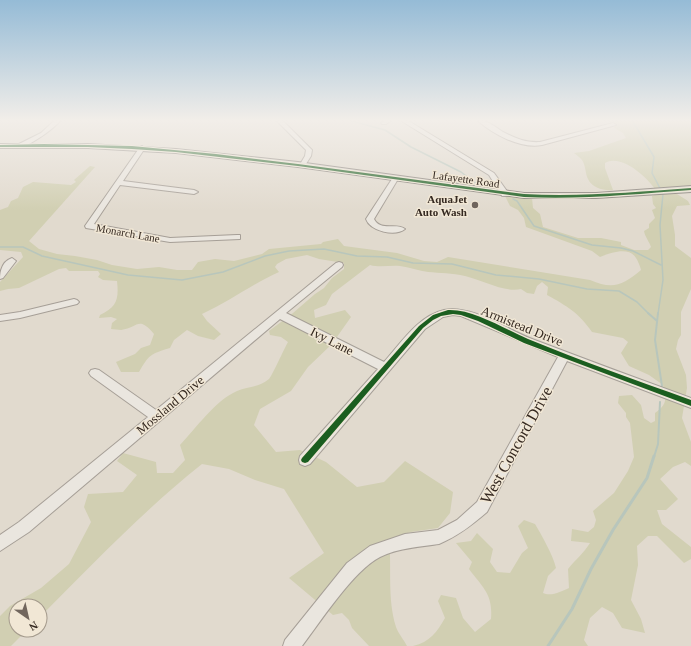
<svg xmlns="http://www.w3.org/2000/svg" width="691" height="646" font-family="Georgia,serif">
<style>
.green{fill:#d1cfb2}
.lines{fill:none;stroke-linecap:round;stroke-linejoin:round}
.stream-far2{stroke:#b8c6bc;stroke-width:1.5}
.stream-far1{stroke:#b8c6bc;stroke-width:2}
.stream{stroke:#b8c6bc;stroke-width:3}
.minor-casing{stroke:#a69f97;stroke-width:2}
.major-casing{stroke:#8c857e;stroke-width:2}
.minor{fill:#eae6df;fill-rule:evenodd}
.major{fill:#e1dbd1;fill-rule:evenodd}
.cycleway-casing{stroke:#f1e7d5;stroke-width:2}
.cycleway{fill:#1b5e20;fill-rule:evenodd}
.poi-dot{fill:#71665d;stroke:#f1e7d5;stroke-width:1.5}
.labels{text-anchor:middle;dominant-baseline:central;stroke-width:3;stroke-linejoin:round;paint-order:stroke}
.far-street-label{font-size:11px;fill:#342820;stroke:#f1e7d5}
.far-poi-label{font-size:11px;font-weight:bold;fill:#342820;stroke:#f1e7d5;text-anchor:end}
.street-label{font-size:13px;fill:#342820;stroke:#f1e7d5}
.near-street-label{font-size:16px;fill:#342820;stroke:#f1e7d5}
</style>
<rect width="100%" height="100%" fill="#e1dace"/>
<path class="green" d="M606,120H691V186L669,189L688,201L690,205L677,206L672,216L675,235V246L691,258V289L681,312V335L678,340L676,349L686,375L687,388L682,418L691,442V466L685,462L673,467L660,479L678,499L666,510H657L662,524L691,547V559L684,563L657,536H648L637,546L638,565L631,600L641,619L645,633L622,628L613,613L602,607L590,618L584,640L588,646H413C430,642 437,632 445,618L438,601L441,595L456,598L463,618L475,632L491,619C493,594 483,588 469,569L472,562L456,543L471,541L477,533L493,549L490,562L497,572L510,573L522,553L528,548L518,526L524,520L535,524C542,536 553,555 556,568L548,576L543,593C551,597 562,591 569,588L568,569C575,560 584,553 590,543L571,541L572,529L588,532L594,527L596,520L593,511L614,493L628,471L634,457L630,423L626,417V413L618,403L619,396L632,395L641,405L644,418L651,423L655,421V413C668,403 666,400 663,385L649,375L629,366L621,353L628,342L623,338L592,332C579,313 567,306 547,295L548,287L542,282L537,286L534,294L527,293L521,289C505,293 482,280 465,276C452,273 440,273 428,272C419,271 409,267 400,266C390,265 380,268 370,265L332,294L326,305L314,310L315,318L345,310L351,317L332,344L308,367L291,391L260,409L254,425L276,452L300,450L326,462L357,487L384,482L405,461L453,492L450,513L438,528L411,532L389,539C392,568 387,598 396,627C398,633 404,640 407,646H369L352,628L349,620L342,613L333,615L289,578L324,553L284,489L255,480L229,469L202,464C144,510 92,565 40,617V606H16V630H27L11,646H0V616L10,606L41,588L69,564L91,522L84,507L88,494L123,492L137,475L117,461L123,453L156,462L157,473H173L185,460L180,445C196,428 216,400 237,391C248,386 258,388 269,379C271,378 285,347 288,342L281,337L270,335L269,331L293,313L315,294L324,288L332,278L344,269V263L319,259L307,255L286,259L277,264L275,267L279,272C252,284 229,302 202,314L207,321L221,334L214,340L198,336L187,330L174,340L170,348C150,354 149,355 139,372H121L116,362L135,354L141,348L150,345L154,334C138,315 138,328 121,330C118,330 114,329 111,329L112,323L117,319L111,317L99,318L100,315C117,307 119,299 117,281L103,280L98,277L100,274L98,271H69L66,268L59,269L19,288L8,289L0,291V282L23,257L21,252L0,250V210L8,207L11,201L18,198L23,187L33,182L71,185L76,182L74,180L90,166L95,167L29,241L39,249L57,254L75,256L97,260L112,265L137,269L159,267L177,270H192L198,262L215,259L234,261L262,254L269,249L321,244L323,242L338,239L344,246L397,253L424,261L437,262L448,257L590,280C613,290 623,285 641,270C640,266 638,261 636,258C629,246 610,253 600,257L592,251L526,227L524,218L518,210L510,206L505,196L532,198L533,208L540,214L543,227L578,238H601L621,242V245L634,250H648L651,247C649,241 645,237 644,231L649,228V224L655,218L652,210L656,208L653,204L652,196L658,194C651,180 622,153 605,163V168L613,190C604,191 592,188 588,179C585,173 586,166 582,160C580,158 577,155 574,153L589,151L626,138L623,133L614,128L616,125Z"/>
<g class="lines">
<path class="stream-far2" d="M348,120L385,130L411,147L461,172L478,185L489,188
M632,120L654,157L652,173L663,194L660,225L663,280L658,314
M513,199L517,201L534,226L592,245L621,248L633,251L661,265
M0,247H23L42,256L128,275L182,280L223,272L265,256L289,251L324,249L357,256L387,257L413,263L452,264L496,275L539,279L587,289L619,291L637,302L649,314"/>
<path class="stream-far1" d="M648,313L657,321
M658,313L655,340L662,386
M654,457L658,444L660,402"/>
<path class="stream" d="M548,646L572,609L591,569L613,530L647,478L654,456"/>
<defs>
<path id="minor" d="M55,120H61C54,128 24,152 15,146L41,133Z
M276,120H282L312,150L311,156L304,167L299,166L305,156L306,150Z
M385,120H392L386,124H382L381,123Z
M400,120H407L494,173L509,194L508,196H502L489,175Z
M477,120C488,120 495,127 503,132C515,138 526,143 540,142L613,123L616,125L542,145C520,149 493,134 477,120Z
M142,146L145,148L123,181L194,190L198,192L194,194L120,185L94,224L170,238L237,235H240V239L170,242L86,228L85,226L140,147Z
M395,177L398,179L374,219C381,232 396,222 405,229C395,237 370,231 366,219L392,179Z
M12,258L16,261L3,278L0,279C0,270 3,261 12,258Z
M339,262L342,263L343,265L342,267L286,313L384,362C401,343 418,316 444,310C471,304 508,330 532,339C585,359 638,379 691,398V408L567,361L487,512C472,525 458,536 439,544C419,547 398,548 380,557C353,571 321,621 302,646H283L285,640L347,563L370,546L405,534L438,530L457,520L477,502L558,357L461,316L453,315L443,317L425,329L310,464L305,466L300,464L299,460L300,456L378,369L280,319L29,532L0,551V535L19,522L148,417L91,376L89,373L91,370L95,369L99,370L156,410L336,263Z
M74,299L77,300L79,302L77,304L20,318L0,321V315L20,312Z"/>
<path id="major" d="M0,144H88L176,149L298,162L524,193H596L691,186V192L596,198H524L298,167L176,153L88,148H0Z"/>
</defs>
<use href="#minor" class="minor-casing"/>
<use href="#major" class="major-casing"/>
<use href="#minor" class="minor"/>
<use href="#major" class="major"/>
<defs>
<path id="cycleway" d="M44,144L132,146L216,154L298,164L524,194C580,197 635,192 691,188V190C635,194 580,200 524,197L298,166L176,152L132,149L88,147H0V145Z
M448,310C474,309 504,329 528,339C581,361 636,380 691,400V406L524,343L478,321L461,315L453,314L441,316L433,320L423,328L308,462L305,463L302,462L301,460L302,458L419,326L433,315Z"/>
</defs>
<use href="#cycleway" class="cycleway-casing"/>
<use href="#cycleway" class="cycleway"/>
</g>
<linearGradient id="sky" x2="0" y2="1"><stop stop-color="#95bbd6"/><stop offset="0.57" stop-color="#f2eee9"/><stop offset="1" stop-color="#f2eee9" stop-opacity="0"/></linearGradient>
<rect width="691" height="211" fill="url(#sky)"/>
<circle class="poi-dot" cx="475" cy="205" r="4"/>
<g class="labels">
<g class="far-street-label">
<text transform="translate(466 179) rotate(8)">Lafayette Road</text>
<text transform="translate(128 233) rotate(10)">Monarch Lane</text>
</g>
<g class="far-poi-label">
<text x="467" y="199">AquaJet<tspan x="467" dy="13">Auto Wash</tspan></text>
</g>
<g class="street-label">
<text transform="translate(522 326) rotate(22)">Armistead Drive</text>
<text transform="translate(332 341) rotate(27)">Ivy Lane</text>
<text transform="translate(170 405) rotate(-40)">Mossland Drive</text>
</g>
<g class="near-street-label">
<text transform="translate(516 445) rotate(-61)">West Concord Drive</text>
</g>
</g>
<g transform="translate(28 618) rotate(146)"><circle r="19" fill="#f1e7d5" stroke="#a59b8d"/>
<path d="M0-3L7 15L0 10L-7 15Z" fill="#71665d"/>
<text y="-6" font-size="11" font-weight="bold" text-anchor="middle" fill="#342820">N</text>
</g>
</svg>
